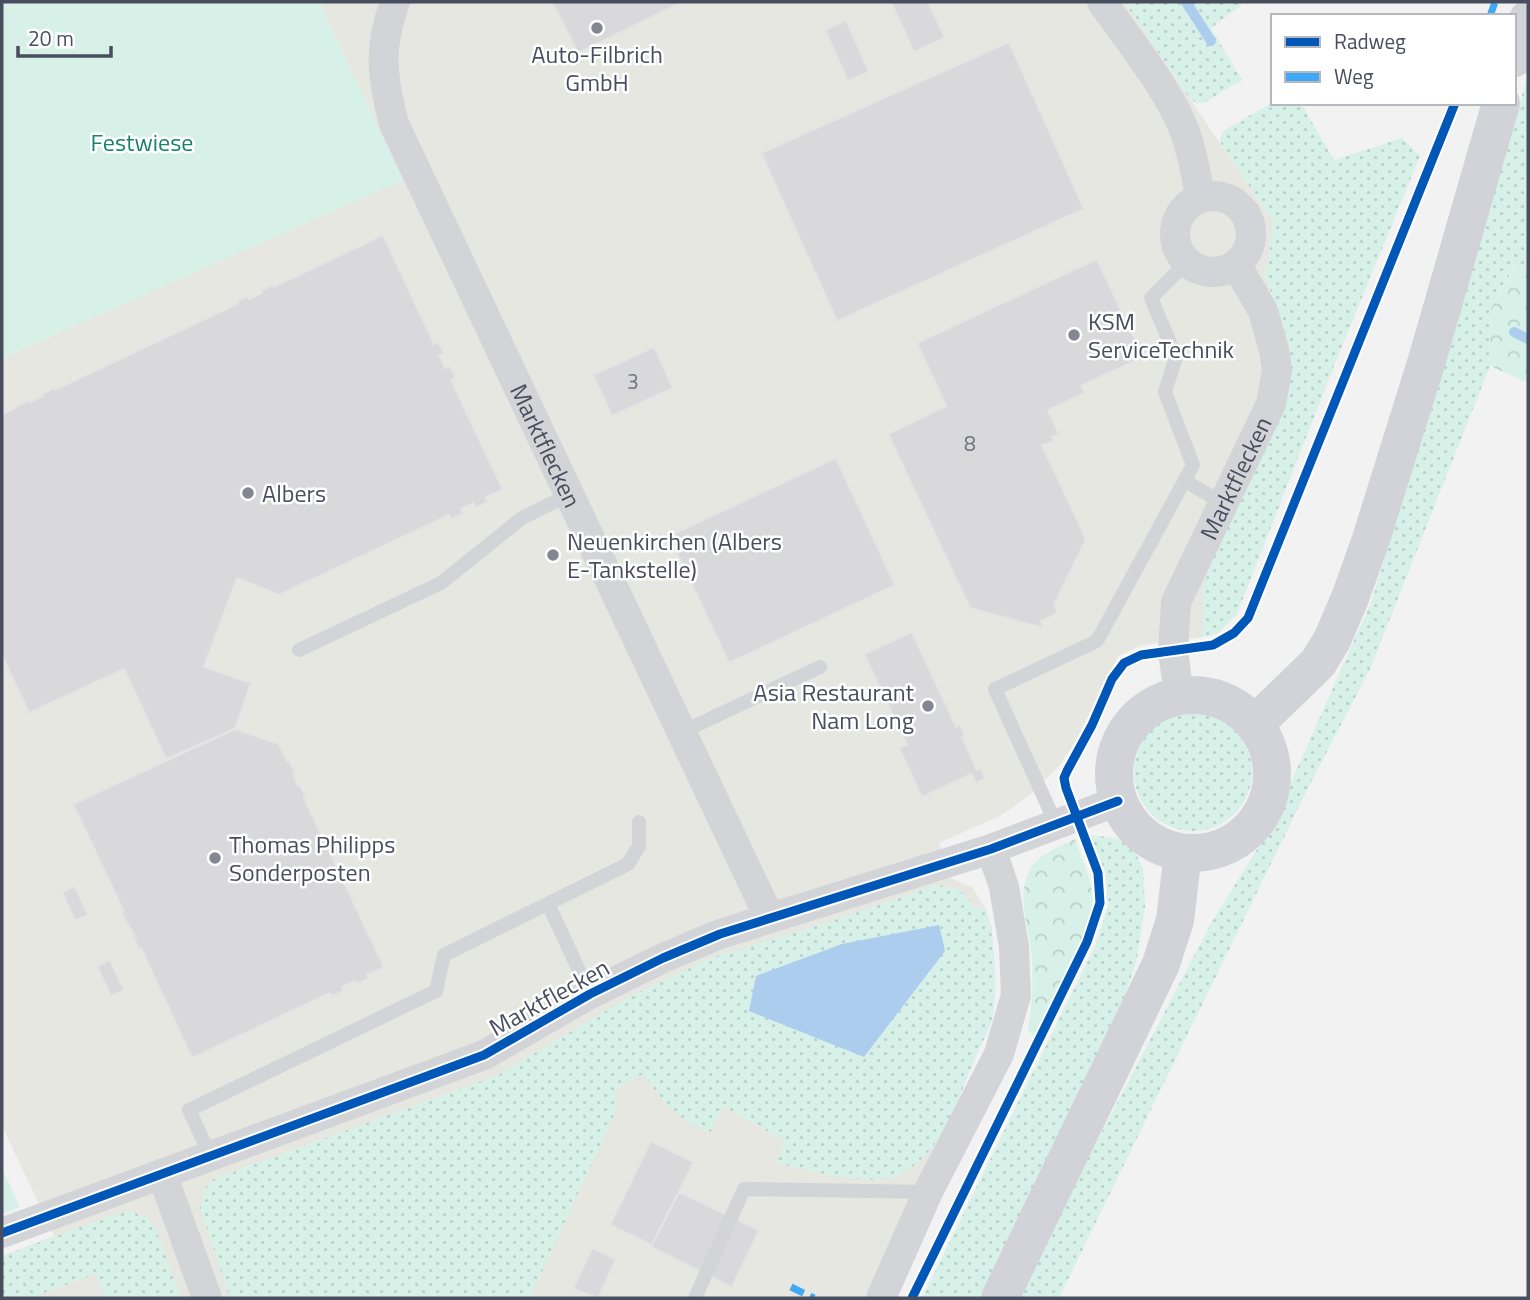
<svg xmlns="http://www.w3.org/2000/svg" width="1530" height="1300" font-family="'Titillium Web',sans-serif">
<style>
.commercial{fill:#e6e7e1}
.grass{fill:url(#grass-dots)}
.forest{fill:url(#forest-crowns)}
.green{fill:#d7f1e9}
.water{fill:#accdee}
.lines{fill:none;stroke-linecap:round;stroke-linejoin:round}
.stream{stroke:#accdee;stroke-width:10}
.building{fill:#d9d9db;stroke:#e4e4e5;stroke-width:2}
.service{stroke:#d3d4d8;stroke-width:14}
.minor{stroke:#d3d4d8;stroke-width:30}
.secondary{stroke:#d2d3d8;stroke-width:38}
.quiet{stroke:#3fa9f5;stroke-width:7;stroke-dasharray:14 7;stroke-linecap:butt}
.cycleway-casing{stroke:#fff;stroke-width:13}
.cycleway{stroke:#0057b8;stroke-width:9}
.poi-dot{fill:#848792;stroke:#fff;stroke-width:2.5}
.labels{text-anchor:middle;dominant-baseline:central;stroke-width:5;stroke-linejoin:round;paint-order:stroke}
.number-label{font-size:21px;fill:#6f7380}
.poi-label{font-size:24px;fill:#494e5f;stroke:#fff;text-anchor:start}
.park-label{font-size:24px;fill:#17836d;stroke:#fff}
.street-label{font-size:24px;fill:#494e5f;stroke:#fff}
</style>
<defs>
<pattern id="grass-dots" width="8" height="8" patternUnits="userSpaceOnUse" patternTransform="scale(1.75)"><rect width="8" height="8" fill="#d7f1e9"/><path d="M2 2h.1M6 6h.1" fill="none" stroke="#bad0ca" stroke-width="1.8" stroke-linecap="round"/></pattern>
<pattern id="forest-crowns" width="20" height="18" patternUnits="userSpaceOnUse" patternTransform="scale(1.75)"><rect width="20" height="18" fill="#d7f1e9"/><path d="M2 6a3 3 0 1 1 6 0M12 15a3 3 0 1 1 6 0" fill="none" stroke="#bad0ca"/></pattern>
</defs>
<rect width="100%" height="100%" fill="#f3f2f2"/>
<path class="commercial" d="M319,2H1124L1273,221L1269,258L1264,273L1290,344L1287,393L1202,591V637L1143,645L1118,656L1074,744L1059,766L1030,795L1000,816L939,843L949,877L972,887L986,909L992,928L994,977L993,1017L866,1298H2V1256L54,1236L2,1126V358L402,180Z"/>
<path class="grass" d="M1124,2H1240L1242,5L1211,28L1242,80L1204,103L1198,104L1190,99Z
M1528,75V266L1515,265L1489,312L1490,366L1370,669L1305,794L1059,1298H1020L1079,1176L1210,925L1272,825L1372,600Z
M1273,102L1301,103L1334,160L1402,138L1420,156L1336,361L1237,614L1218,634L1202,637V591L1222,532L1287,393L1290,345L1264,273L1269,258L1273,221L1221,144L1220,138L1223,131Z
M1134 772a59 59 0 1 1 118 0a59 59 0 1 1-118 0Z
M1090,835L1115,838L1131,844L1143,868L1145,906L1137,958L1118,1019L979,1298H922L1096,944L1108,906L1105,872Z
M935,885C955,887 965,890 974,909H986C995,942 998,982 993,1015C991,1028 982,1042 977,1054C967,1077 953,1118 940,1137C930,1151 913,1170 897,1176C866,1187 808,1170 776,1163L785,1141L723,1106L710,1133C674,1116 666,1106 643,1074L615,1090V1113L530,1298H230L200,1208L204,1192L211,1180L498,1075L631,996L711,958L835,920Z
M130,1211L148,1218L155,1228L181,1298H105L96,1274L30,1298H2V1256L119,1213Z"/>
<path class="forest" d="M1516,265L1528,266V383L1490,366L1489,312Z
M1075,839C1081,856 1089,873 1092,891C1098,928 1051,1002 1034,1036L1028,1031C1032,1007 1033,984 1032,960C1030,931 1015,897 1030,869C1038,855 1060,846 1075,839Z"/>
<path class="green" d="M2,2H319L403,180L2,358Z
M2,1169L20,1207L2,1214Z"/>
<path class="water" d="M939,925L945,951L864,1057L749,1011L756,976L842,944Z"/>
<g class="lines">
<path class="stream" d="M1186,2L1211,41
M1514,332L1528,339"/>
</g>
<path class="building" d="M552,2H682L578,53Z
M891,2H928L945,38L914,52Z
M846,20L869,72L848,81L825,30Z
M1009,42L1084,209L837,321L761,153Z
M383,235L434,344L438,342L444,353L439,355L445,368L450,366L456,378L451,380L503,490L486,497L488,502L476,508L473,503L461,509L463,514L451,519L449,515L279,595L237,578L204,667L251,683L235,729L166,759L124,669L29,713L2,655V415L29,400L30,402L43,396L42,394L54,388L55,390L237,304L236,302L248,296L249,299L262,293L261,290L273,285L274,287Z
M1097,259L1143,357L1081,386L1085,393L1048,410L1059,434L1052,437L1054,441L1042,445L1086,539L1054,605L1058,613L1041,621L1043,628L970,608L888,434L946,406L917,343Z
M654,347L673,388L612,416L593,375Z
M836,458L895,585L729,663L669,536Z
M556,548L561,556L550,561L546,553Z
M912,632L956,727L960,725L965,736L962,737L977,770L981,769L985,779L976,783L971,774L922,797L899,748L907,745L864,654Z
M235,729L279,744L287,761L289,760L295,773L293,774L298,786L300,785L306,798H304L384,967L367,975L369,979L357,984L355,981L342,987L344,991L332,996L330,993L192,1058L141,948L139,949L133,937L135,936L121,913L124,912L73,804Z
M75,886L88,915L75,921L62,892Z
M110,960L124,990L111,996L97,966Z
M651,1141L694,1162L652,1245L610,1225Z
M679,1192L759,1230L732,1287L651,1247Z
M592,1248L616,1259L598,1298L573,1289Z"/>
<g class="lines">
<path class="service" d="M1185,481L1223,503
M299,650L441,583L522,518L570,494
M682,732L820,667
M1056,824L995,689L1097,641L1193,465L1165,392L1176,357L1151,298L1187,262
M548,904L590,994
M211,1157L189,1110L436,991L444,955L628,864L639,846V822
M695,1298L744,1189L928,1192"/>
<g class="minor">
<path id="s1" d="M395,2C378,49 382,76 394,124L769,917"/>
<path d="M1102,2C1129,41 1170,90 1186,135C1193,155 1196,177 1201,198"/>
<circle cx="1213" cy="234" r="38"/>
<path id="s2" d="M1179,695L1173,651L1176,602L1271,404L1277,370L1274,350L1263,311L1236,264"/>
<path d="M162,1174L207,1298"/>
<path d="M2,1233L484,1055L590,994L663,958L720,934L991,849L1118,801"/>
<path d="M881,1298L928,1192L999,1054L1016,995L1014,947L1004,887L991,849"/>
</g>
<path class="secondary" d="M1514,58L1528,19
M1114 774a79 79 0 1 1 158 0a79 79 0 1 1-158 0Z
M1255,724L1318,663L1332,640L1350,598L1371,539L1427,360L1501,103
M1000,1298L1161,964L1175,920L1183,853"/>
<path class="quiet" d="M1490,16L1495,2
M791,1287L814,1298"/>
<defs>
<path id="cycleway" d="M2,1233L484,1055L590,994L663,958L720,934L991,849L1118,801
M912,1298L1087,942L1100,903L1098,873L1066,788L1064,778L1067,771L1092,725L1112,679L1124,663L1141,655L1213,645L1234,633L1248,618L1455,103"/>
</defs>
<use href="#cycleway" class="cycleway-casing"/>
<use href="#cycleway" class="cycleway"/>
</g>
<g class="poi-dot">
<circle cx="597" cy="28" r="7"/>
<circle cx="1074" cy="335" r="7"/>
<circle cx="248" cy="493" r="7"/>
<circle cx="553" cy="555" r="7"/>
<circle cx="928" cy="706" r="7"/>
<circle cx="215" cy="858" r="7"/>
</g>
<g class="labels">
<g class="number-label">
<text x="633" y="381">3</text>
<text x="970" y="443">8</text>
</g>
<g class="poi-label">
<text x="597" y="54" text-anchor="middle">Auto-Filbrich<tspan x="597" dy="28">GmbH</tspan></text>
<text x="1088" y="321">KSM<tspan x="1088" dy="28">ServiceTechnik</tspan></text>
<text x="262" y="493">Albers</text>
<text x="567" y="541">Neuenkirchen (Albers<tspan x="567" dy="28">E-Tankstelle)</tspan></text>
<text x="914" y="692" text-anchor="end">Asia Restaurant<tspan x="914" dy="28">Nam Long</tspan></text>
<text x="229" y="844">Thomas Philipps<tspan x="229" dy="28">Sonderposten</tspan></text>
</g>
<g class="park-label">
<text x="142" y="142">Festwiese</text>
</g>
<g class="street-label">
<text stroke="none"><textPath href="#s1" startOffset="480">Marktflecken</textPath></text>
<text stroke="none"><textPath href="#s2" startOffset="231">Marktflecken</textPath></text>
<text transform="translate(549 997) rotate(-29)">Marktflecken</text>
</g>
</g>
<rect width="1530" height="1300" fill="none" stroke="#494e5f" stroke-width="7"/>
<rect x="1271" y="14" width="245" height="91" fill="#ffffff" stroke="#b6b8bf" stroke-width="2"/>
<rect x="1285" y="37" width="35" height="10" fill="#0057b8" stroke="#b6b8bf" stroke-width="2"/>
<text x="1334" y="49" font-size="21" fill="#494e5f">Radweg</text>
<rect x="1285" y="72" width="35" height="10" fill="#3fa9f5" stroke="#b6b8bf" stroke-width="2"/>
<text x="1334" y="84" font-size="21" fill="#494e5f">Weg</text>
<path d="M18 46v10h93v-10" fill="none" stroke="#494e5f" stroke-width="3.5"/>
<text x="28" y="46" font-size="21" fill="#494e5f" stroke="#ffffff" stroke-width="5" paint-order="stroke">20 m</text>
</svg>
